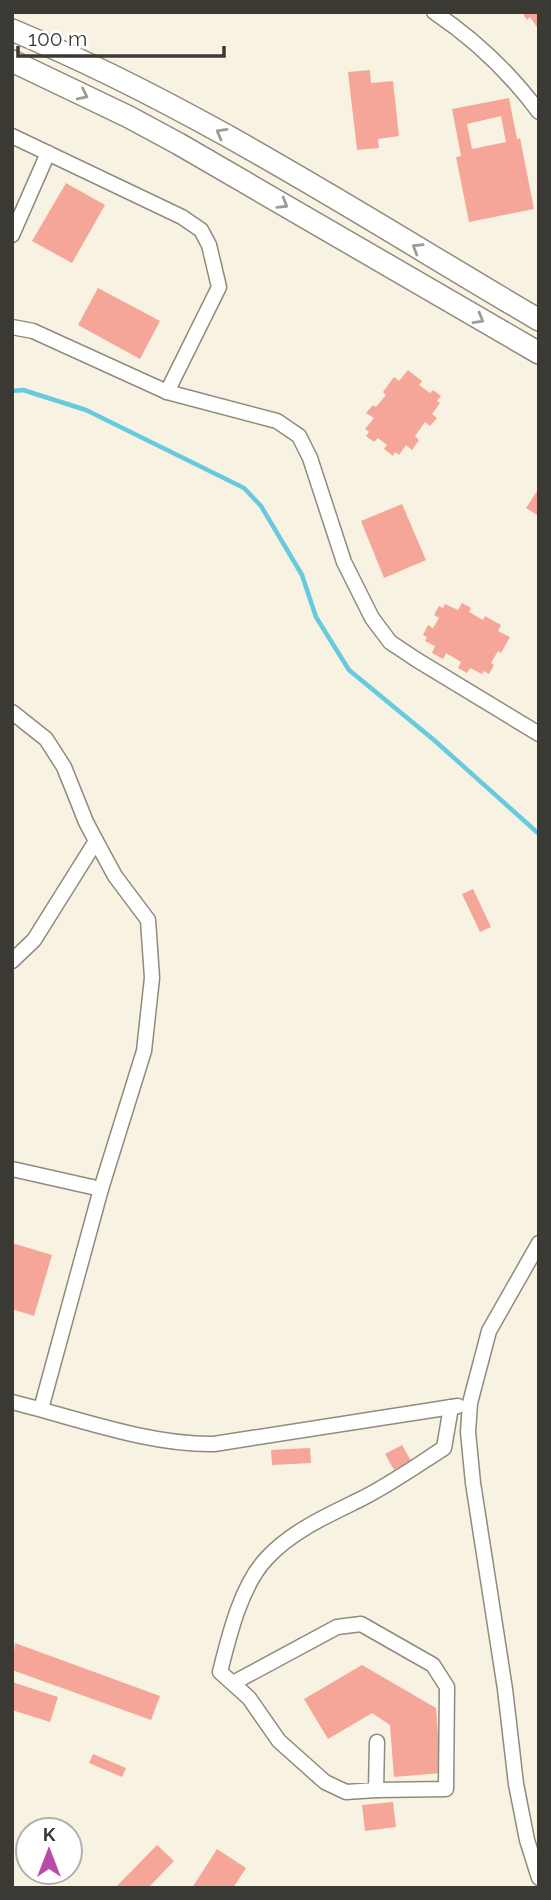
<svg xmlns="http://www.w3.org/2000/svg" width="551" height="1900" font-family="Raleway,sans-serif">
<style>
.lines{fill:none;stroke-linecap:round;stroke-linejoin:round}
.stream{stroke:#67cade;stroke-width:4.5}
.building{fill:#f5a698;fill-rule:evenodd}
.minor-casing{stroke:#908b7d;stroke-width:17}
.highway-casing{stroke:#908b7d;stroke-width:24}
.minor{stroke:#fff;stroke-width:14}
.highway{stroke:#fff;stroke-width:21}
.oneway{stroke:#9d9c99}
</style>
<rect width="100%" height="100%" fill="#f8f2e2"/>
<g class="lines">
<!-- stream -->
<polyline class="stream" points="12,391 23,390 86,410 244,488 261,506 302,575 316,617 349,670 434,740 539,834"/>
</g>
<!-- building -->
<g class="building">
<polygon points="522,12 539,12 539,30 530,17 527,20"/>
<polygon points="370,70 371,83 393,81 399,136 378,139 379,148 357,150 348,72"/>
<path d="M509 98 517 139 520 138 534 209 469 222 456 157 461 156 452 109ZM501 116 506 142 472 149 467 124Z"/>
<polygon points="66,183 105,205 72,263 32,241"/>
<polygon points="98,288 160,321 140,359 78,325"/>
<polygon points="408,370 422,381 419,385 430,393 433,390 441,396 437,401 440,403 432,414 437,418 430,426 425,422 415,436 419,440 412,450 406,445 399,455 395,452 393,456 384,449 387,445 378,438 374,442 366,436 369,432 365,429 374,418 366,413 373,405 376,407 386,395 383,392 394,377 399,381"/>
<polygon points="539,488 539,516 526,508"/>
<polygon points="402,504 426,560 384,578 361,521"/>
<polygon points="462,603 471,608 469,612 483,620 485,616 501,625 498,631 510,637 501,653 498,651 491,663 494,665 489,674 484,671 482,674 470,668 467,673 458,668 461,662 446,653 443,659 432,653 435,646 425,641 427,637 423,635 428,625 433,628 439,618 434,615 439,606 443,608 445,604 458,610"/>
<polygon points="473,889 491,927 480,932 462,894"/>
<polygon points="12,1243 52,1255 34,1316 12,1309"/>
<polygon points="402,1445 411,1461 394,1470 385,1454"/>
<polygon points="310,1448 311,1463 272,1465 271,1450"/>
<polygon points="15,1643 160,1696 151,1720 12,1670"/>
<polygon points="362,1665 436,1708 441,1773 394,1777 390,1725 372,1713 328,1739 304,1699"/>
<polygon points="12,1682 58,1697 50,1722 12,1710"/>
<polygon points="93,1754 126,1768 122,1777 89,1763"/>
<polygon points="393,1802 396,1827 365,1831 362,1805"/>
<polygon points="157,1845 174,1861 148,1888 115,1888"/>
<polygon points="217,1849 246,1868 233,1888 192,1888"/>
</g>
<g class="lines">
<defs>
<g id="minor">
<path d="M434 12C474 39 510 73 539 112"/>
<polyline points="12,136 182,217 201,230 209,245 219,287 167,392 33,331 12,327"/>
<polyline points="12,235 48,153"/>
<polyline points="167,392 277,421 299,436 310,458 344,562 372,618 390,642 417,660 539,734"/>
<polyline points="12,712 46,739 64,767 86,822 96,841 115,876 148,920 152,978 144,1051 101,1189 41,1409"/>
<polyline points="12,961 34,940 96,841"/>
<polyline points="12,1169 101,1189"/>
<polyline points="539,1243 489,1331 470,1403 468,1432 473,1483 505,1689 516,1784 527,1840 539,1878"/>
<path d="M12 1402C77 1418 148 1445 214 1444L458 1406"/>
<polyline points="233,1683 337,1627 361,1624 433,1665 447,1687 446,1789 376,1790"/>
<path d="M377 1742 376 1790 346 1792 325 1782 279 1741 249 1698 220 1672C229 1636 241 1585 267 1558 291 1532 326 1516 357 1501 388 1486 416 1466 444 1448L451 1407"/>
</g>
<g id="highway">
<path d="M12 30C197 107 367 219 539 320"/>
<polyline points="12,61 129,117 179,144 539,353"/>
</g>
</defs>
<!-- minor casing -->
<use href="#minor" class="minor-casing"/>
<!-- highway casing -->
<use href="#highway" class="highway-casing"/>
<!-- minor -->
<use href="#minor" class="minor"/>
<!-- highway -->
<use href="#highway" class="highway"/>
</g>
<!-- one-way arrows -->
<defs><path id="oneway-chevron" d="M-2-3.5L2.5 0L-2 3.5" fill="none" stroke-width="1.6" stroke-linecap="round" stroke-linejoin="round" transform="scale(1.75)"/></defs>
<g class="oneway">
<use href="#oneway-chevron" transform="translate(83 95) rotate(26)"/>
<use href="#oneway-chevron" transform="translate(221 133) rotate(-151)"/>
<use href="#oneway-chevron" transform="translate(283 204) rotate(31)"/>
<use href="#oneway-chevron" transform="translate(417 248) rotate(-149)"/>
<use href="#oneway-chevron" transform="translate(479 319) rotate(30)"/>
</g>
<!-- border -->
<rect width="551" height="1900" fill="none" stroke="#3b3933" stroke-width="28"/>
<!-- north arrow -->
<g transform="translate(49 1851)"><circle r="33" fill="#ffffff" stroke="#b1b0ad" stroke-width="2"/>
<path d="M0-5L12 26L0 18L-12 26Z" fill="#b94cab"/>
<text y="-10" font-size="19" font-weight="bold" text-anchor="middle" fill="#3b3933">K</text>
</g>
<!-- scale -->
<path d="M18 46v10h206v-10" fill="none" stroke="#3b3933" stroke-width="3.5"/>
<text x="28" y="46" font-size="21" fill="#3b3933" stroke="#ffffff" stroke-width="5" paint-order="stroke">100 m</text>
</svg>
